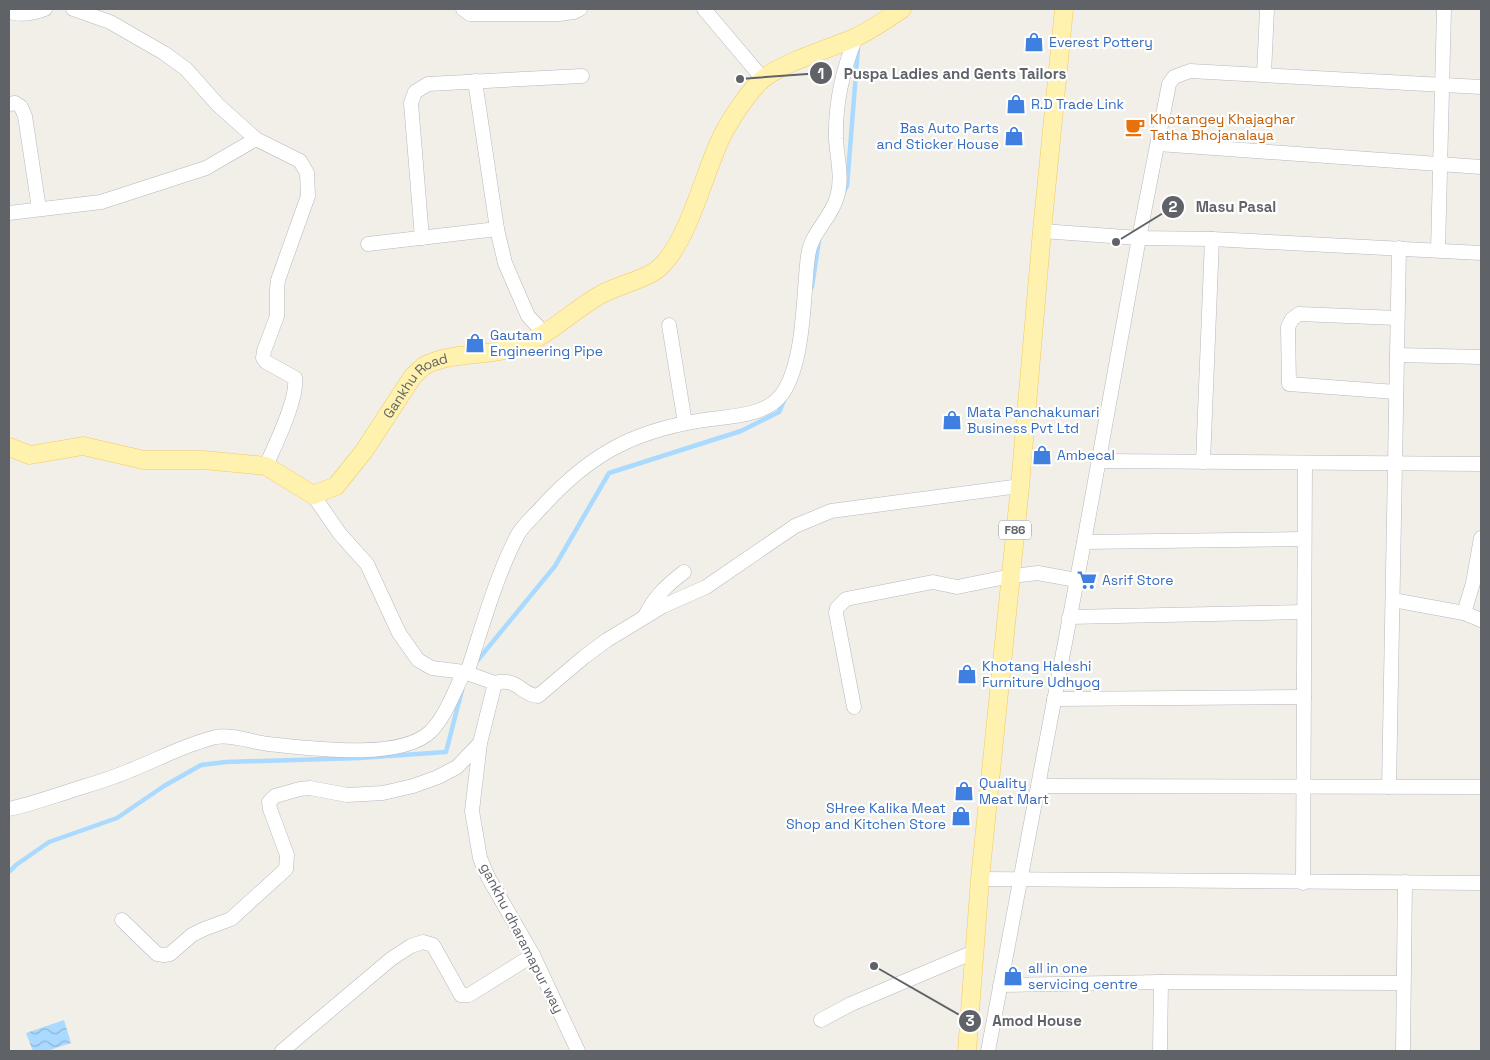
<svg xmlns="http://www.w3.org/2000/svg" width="1490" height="1060" font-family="'Space Grotesk',sans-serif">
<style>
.water{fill:url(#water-waves)}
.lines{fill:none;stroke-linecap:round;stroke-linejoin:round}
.stream{stroke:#aadaff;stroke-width:4.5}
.minor-casing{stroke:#b5b8bc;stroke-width:15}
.major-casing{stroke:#f2c960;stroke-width:19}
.minor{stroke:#fff;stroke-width:14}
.major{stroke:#fff2af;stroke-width:18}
.labels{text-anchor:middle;stroke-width:4.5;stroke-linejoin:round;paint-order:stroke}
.shield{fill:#fff;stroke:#8f9295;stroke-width:1}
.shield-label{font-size:12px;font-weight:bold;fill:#5f6368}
.shop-label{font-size:14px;fill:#366cbe;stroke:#fff;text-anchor:start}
.food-label{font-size:14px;fill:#c56008;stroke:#fff;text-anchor:start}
.street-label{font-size:14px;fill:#5f6368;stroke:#fff}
.leader{fill:none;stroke:#5f6368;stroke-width:2}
.callout-dot{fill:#5f6368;stroke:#fff;stroke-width:2}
.mark-label{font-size:15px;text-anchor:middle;font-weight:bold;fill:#fff}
.callout-label{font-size:15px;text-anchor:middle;font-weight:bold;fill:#5f6368;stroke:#fff;stroke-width:4.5;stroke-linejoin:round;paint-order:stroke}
</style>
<defs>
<pattern id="water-waves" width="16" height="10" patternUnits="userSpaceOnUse" patternTransform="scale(1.25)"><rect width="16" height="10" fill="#aadaff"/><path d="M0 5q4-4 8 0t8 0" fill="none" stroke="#8eb4d2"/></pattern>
</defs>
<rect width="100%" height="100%" fill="#f1efe8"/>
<!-- water -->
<polygon class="water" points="64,1020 71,1043 47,1051 33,1051 26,1033"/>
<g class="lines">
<!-- stream -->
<g class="stream">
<polyline points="843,193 847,186 858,48"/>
<polyline points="812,287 819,240"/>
<polyline points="477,661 555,566 609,473 741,431 779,412 785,398"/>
<polyline points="9,872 16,865 49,842 117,818 164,786 201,765 226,762 360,758 446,752 462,690"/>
</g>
<defs>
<g id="minor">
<path d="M73 9 110 22 164 53 186 69 218 105 256 139 300 161 307 173 308 196 278 280 277 289V316L264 351 263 358 266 362 295 378C298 399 275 445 266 466"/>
<polyline points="463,9 470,14 559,14 574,12 580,9"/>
<polyline points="704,9 763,79"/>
<path d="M9 11C20 17 34 13 45 9"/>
<polyline points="1264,74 1267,9"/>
<polyline points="475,81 497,229 505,263 528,316 544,333"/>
<polyline points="9,104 15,103 21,107 25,116 39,209"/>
<polyline points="1158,144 1481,167"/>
<polyline points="9,213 101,202 206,168 256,139"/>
<polyline points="1042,231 1139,238 1212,239 1481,253"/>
<polyline points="422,238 411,103 415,92 428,84 582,76"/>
<polyline points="368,244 497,229"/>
<polyline points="1438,250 1444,9"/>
<polyline points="669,325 685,423"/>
<polyline points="1397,355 1481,357"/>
<polyline points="1396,392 1289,384 1288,327 1292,319 1299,314 1397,318"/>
<polyline points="1099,461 1481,464"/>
<polyline points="1203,462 1212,239"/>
<polyline points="313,495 340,534 367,564 399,633 418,660 432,668 464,672 495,683 480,743 472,811 480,858 488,877 533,955 578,1051"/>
<polyline points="1084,542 1304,539"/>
<polyline points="1393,600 1464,613 1481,620"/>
<polyline points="1464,613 1473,583 1481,538"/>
<path d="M645 616C654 597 667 585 684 572"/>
<polyline points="1069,617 1304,612"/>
<path d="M467 673C482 628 495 579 517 536 522 526 534 516 541 508 587 457 630 432 698 421 725 416 765 418 782 394 805 362 803 294 808 256 811 232 831 219 837 197 843 178 837 158 836 139 835 105 843 69 856 37"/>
<path d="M495 683C518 677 521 695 538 696L584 657 607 640 663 606 706 587 795 526 831 511 1020 486"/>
<polyline points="1054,699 1304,697"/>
<polyline points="854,707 836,613 837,608 846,599 933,582 957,587 1011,576 1038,573 1076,580"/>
<polyline points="1038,786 1481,787"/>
<polyline points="1389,787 1399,248"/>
<path d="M9 809C28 805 48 798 67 792 88 785 111 779 131 770 159 759 186 744 216 737 232 734 251 742 268 744 308 748 399 761 430 732 445 718 455 690 464 672"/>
<polyline points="980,879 1481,883"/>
<polyline points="1303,883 1305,463"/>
<polyline points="122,920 157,954 164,955 170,954 192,935 204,929 231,919 286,869 287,855 270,809 269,802 275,796 300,789 310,788 347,795 383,793 413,786 438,777 457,767 480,743"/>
<polyline points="1000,985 1161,982 1403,983"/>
<polyline points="821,1020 851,1004 974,952"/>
<polyline points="282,1051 391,959 411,946 423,942 433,945 461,995 469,995 533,955"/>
<polyline points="988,1051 1084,542 1139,238 1169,84 1174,77 1190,71 1481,87"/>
<polyline points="1160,1051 1161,982"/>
<polyline points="1403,1051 1405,882"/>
</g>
<g id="major">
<path id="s1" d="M9 447 30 455 83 446 144 460H203L266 466 313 495 336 486 364 451 413 376C417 373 420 369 424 366 451 351 488 357 517 347 547 337 572 311 600 295 616 286 636 282 652 273 686 254 704 171 722 136 730 120 750 89 764 78 785 62 828 49 854 38 870 31 887 19 902 9"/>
<polyline points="967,1051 980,879 1020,486 1042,231 1064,9"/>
</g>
</defs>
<!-- minor casing -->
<use href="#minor" class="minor-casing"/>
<!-- major casing -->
<use href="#major" class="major-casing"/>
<!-- minor -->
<use href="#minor" class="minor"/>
<!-- major -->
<use href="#major" class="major"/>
</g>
<!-- icons -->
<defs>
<symbol id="shop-bare" viewBox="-9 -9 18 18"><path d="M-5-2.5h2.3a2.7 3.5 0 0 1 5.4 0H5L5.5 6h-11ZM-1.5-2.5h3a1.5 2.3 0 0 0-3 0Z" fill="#3f7fe0" stroke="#fff" stroke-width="2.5" paint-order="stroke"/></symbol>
<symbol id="cafe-bare" viewBox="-9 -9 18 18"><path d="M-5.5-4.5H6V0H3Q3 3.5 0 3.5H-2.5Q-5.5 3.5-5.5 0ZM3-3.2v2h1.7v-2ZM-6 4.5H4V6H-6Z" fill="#e8710a" stroke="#fff" stroke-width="2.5" paint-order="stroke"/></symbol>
<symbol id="supermarket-bare" viewBox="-9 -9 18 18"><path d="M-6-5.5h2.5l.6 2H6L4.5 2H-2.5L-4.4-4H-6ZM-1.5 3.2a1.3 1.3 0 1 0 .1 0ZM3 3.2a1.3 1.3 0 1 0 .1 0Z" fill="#3f7fe0" stroke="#fff" stroke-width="2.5" paint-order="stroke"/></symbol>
</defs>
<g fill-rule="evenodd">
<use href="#shop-bare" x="1020" y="28" width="28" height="28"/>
<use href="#shop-bare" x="1002" y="90" width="28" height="28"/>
<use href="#cafe-bare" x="1121" y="113" width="28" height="28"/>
<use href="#shop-bare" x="1000" y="122" width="28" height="28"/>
<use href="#shop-bare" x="461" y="329" width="28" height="28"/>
<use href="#shop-bare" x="938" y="406" width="28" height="28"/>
<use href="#shop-bare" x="1028" y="441" width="28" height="28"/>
<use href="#supermarket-bare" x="1073" y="566" width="28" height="28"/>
<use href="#shop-bare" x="953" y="660" width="28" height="28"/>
<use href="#shop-bare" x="950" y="777" width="28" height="28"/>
<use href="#shop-bare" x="947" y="802" width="28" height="28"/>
<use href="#shop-bare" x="999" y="962" width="28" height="28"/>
</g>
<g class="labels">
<!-- shield labels -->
<rect class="shield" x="999" y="520.5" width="32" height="19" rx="4"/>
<g class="shield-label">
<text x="1015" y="534">F86</text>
</g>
<!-- shop labels -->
<g class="shop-label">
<text x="1049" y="47">Everest Pottery</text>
<text x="1031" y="109">R.D Trade Link</text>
<text x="999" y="133" text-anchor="end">Bas Auto Parts<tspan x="999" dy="16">and Sticker House</tspan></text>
<text x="490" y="340">Gautam<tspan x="490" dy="16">Engineering Pipe</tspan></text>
<text x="967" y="417">Mata Panchakumari<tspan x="967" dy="16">Business Pvt Ltd</tspan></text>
<text x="1057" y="460">Ambecal</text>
<text x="1102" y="585">Asrif Store</text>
<text x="982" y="671">Khotang Haleshi<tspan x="982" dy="16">Furniture Udhyog</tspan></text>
<text x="979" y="788">Quality<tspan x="979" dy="16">Meat Mart</tspan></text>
<text x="946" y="813" text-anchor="end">SHree Kalika Meat<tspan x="946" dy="16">Shop and Kitchen Store</tspan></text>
<text x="1028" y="973">all in one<tspan x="1028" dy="16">servicing centre</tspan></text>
</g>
<!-- food labels -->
<g class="food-label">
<text x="1150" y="124">Khotangey Khajaghar<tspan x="1150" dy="16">Tatha Bhojanalaya</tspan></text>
</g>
<!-- street labels -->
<g class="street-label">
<text dy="5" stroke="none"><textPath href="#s1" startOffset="471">Gankhu Road</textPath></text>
<text transform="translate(522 938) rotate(63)" y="5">gankhu dharamapur way</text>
</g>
</g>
<!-- callouts -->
<path class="leader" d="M740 79L821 73M1116 242L1173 207M874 966L970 1021"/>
<g class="callout-dot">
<circle cx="740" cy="79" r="5"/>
<circle cx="1116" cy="242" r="5"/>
<circle cx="874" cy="966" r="5"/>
<circle cx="821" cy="73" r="12"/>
<circle cx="1173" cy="207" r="12"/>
<circle cx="970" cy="1021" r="12"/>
</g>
<g class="mark-label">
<text x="821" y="79">1</text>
<text x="1173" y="212">2</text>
<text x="970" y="1026">3</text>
</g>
<g class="callout-label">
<text x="955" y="79">Puspa Ladies and Gents Tailors</text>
<text x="1236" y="212">Masu Pasal</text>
<text x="1037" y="1026">Amod House</text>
</g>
<!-- border -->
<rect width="1490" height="1060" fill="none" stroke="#5f6368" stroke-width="20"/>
</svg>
